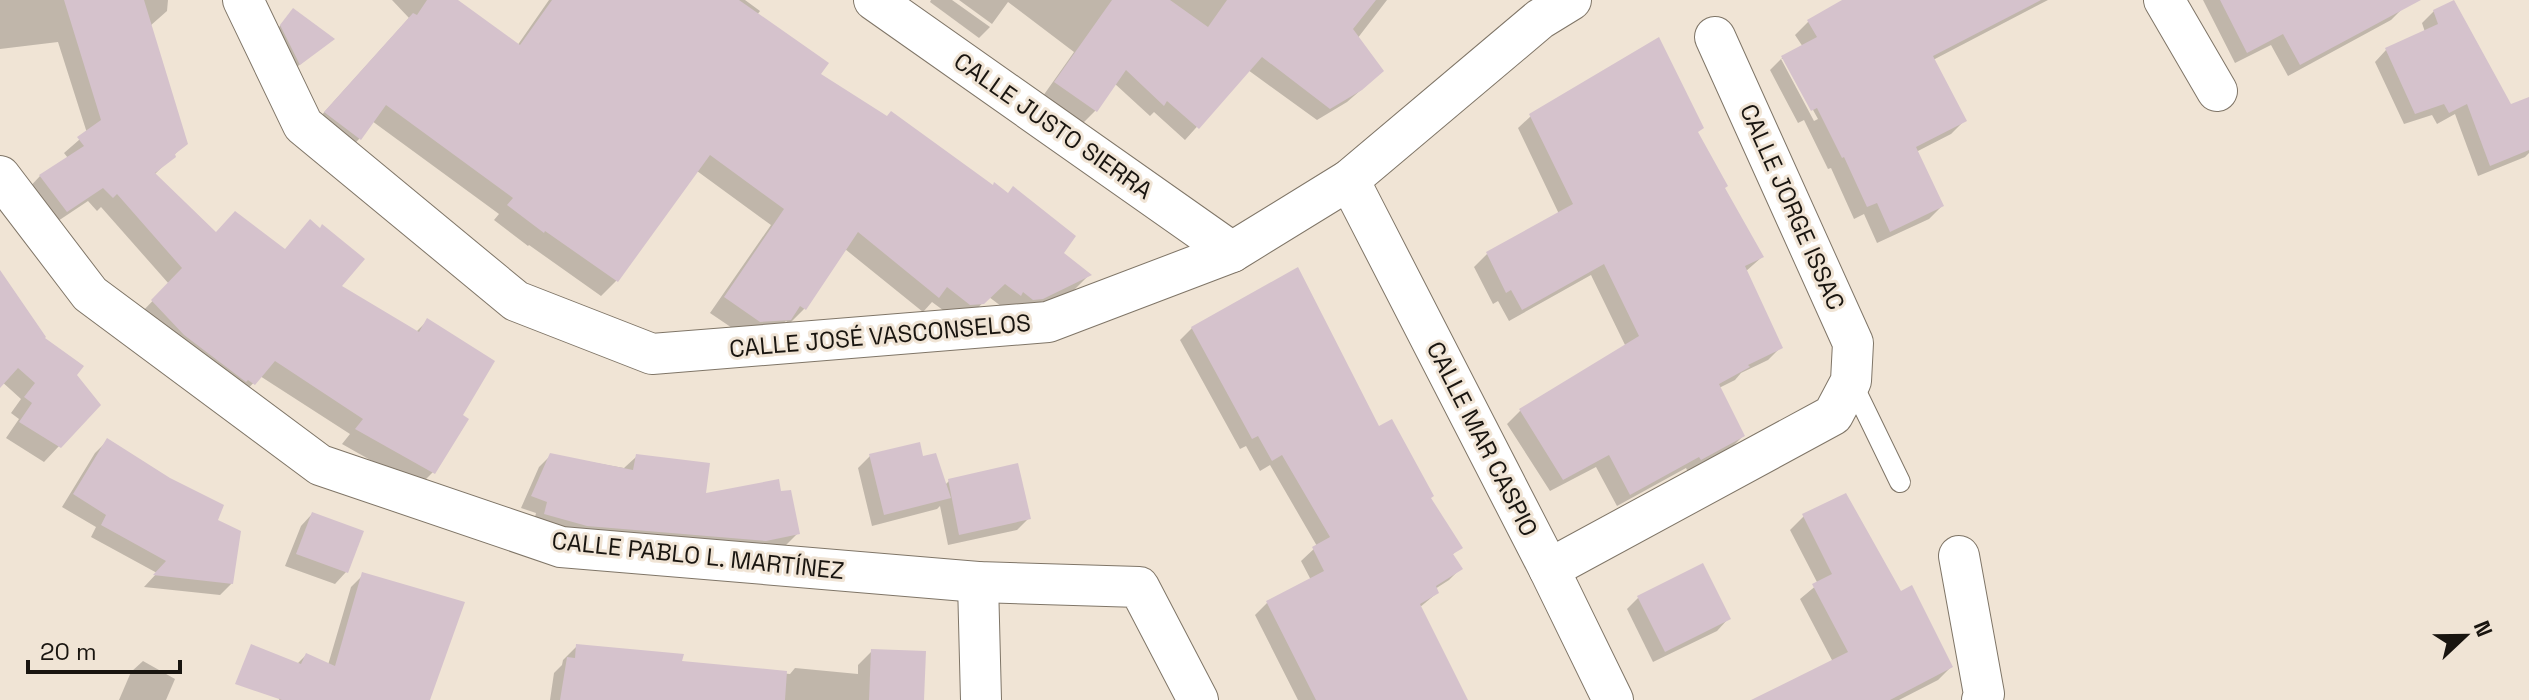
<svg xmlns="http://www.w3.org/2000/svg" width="2529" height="700" font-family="'Space Grotesk',sans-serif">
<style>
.shadow{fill:#0003}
.building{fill:#d5c2cc}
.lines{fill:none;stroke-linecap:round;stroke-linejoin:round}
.lane-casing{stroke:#7f7567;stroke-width:22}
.street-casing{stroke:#7f7567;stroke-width:42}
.lane{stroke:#fff;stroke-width:20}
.street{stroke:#fff;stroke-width:40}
.labels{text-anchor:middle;stroke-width:6;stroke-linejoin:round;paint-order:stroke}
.street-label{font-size:24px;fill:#191510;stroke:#f0e4d5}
</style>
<rect width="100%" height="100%" fill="#f0e4d5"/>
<!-- shadow -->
<g class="shadow">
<polygon points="0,0 168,0 167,11 150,26 186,143 154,175 215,234 284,250 339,287 416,332 427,321 461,416 433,472 418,487 342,444 350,434 260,376 239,398 138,316 169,284 101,207 97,211 88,201 52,225 26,191 40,176 68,158 64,153 87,133 58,42 0,49"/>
<polygon points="392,0 457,0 517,46 549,0 745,0 760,11 757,15 819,74 1089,275 1074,290 1026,314 1005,309 989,297 967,318 955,319 932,302 923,312 845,249 804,309 789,324 786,321 774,334 744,336 710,313 771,225 697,171 616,281 601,296 529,245 528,246 494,220 499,214 372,121 359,139 345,154 310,128 409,18"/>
<polygon points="931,0 952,0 990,27 979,38 930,2"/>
<polygon points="959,0 1387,0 1357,39 1369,83 1347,102 1317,120 1248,70 1185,140 1154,112 1150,116 1114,83 1095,111 1083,123 1043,96 1074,52 1008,2 992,24"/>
<polygon points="1846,0 2048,0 1933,60 1964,121 1951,134 1916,152 1942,206 1929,219 1877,243 1864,214 1854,219 1831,168 1828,169 1804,120 1798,123 1770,70 1781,59 1814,121 1818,119 1785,59 1781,59 1803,47 1795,35 1808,22"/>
<polygon points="2203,0 2399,0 2403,8 2391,20 2288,76 2271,45 2235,63"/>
<polygon points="293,10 331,39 287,75 270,38"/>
<polygon points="2434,11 2510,107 2529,122 2529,153 2525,157 2478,176 2455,114 2437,124 2432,115 2404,124 2375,62 2386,50 2425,32 2422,23"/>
<polygon points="1531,116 1696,133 1723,188 1762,257 1745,272 1781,347 1768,360 1741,373 1735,380 1719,388 1743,436 1730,449 1688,472 1686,468 1617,506 1596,467 1550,491 1507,424 1520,411 1626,347 1591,275 1509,321 1498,301 1493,304 1474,267 1487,254 1559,214 1518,128"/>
<polygon points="0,274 42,339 75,376 59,446 44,462 6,438 19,419 11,413 21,399 0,380"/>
<polygon points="1192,328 1378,429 1429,499 1460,547 1452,555 1460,569 1449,580 1435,589 1437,593 1419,608 1465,700 1298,700 1255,615 1267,603 1311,580 1301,561 1317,546 1270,465 1260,471 1246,446 1240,449 1180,340"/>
<polygon points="107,441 215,521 232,583 220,595 144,587 157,573 91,537 96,527 62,507 95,453"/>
<polygon points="551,455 624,468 636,457 704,495 780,494 798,533 786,545 753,552 533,525 536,513 521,508 539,467"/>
<polygon points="870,456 922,458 945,485 949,481 1029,518 1017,530 948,545 940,506 937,509 872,526 858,468"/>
<polygon points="312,514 346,572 335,584 285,566 301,526"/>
<polygon points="1804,516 1900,594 1951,667 1938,680 1899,700 1785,700 1833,662 1800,599 1818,584 1790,530"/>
<polygon points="363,575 428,700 279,700 294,667 306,655 328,665 351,587"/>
<polygon points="1639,597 1728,619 1717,631 1653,662 1627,609"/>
<polygon points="577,646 680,663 790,674 795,668 858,674 858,665 872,651 922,700 550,700 554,673 562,665 563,660"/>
<polygon points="143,661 175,679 166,700 119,700 131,672"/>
</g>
<!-- building -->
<g class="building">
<polygon points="64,0 144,0 188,144 175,154 176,157 155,173 216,232 235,211 285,249 310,219 320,228 322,224 365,259 342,286 419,332 427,318 495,361 463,415 469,419 435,474 355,429 363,419 275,361 255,385 248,380 246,382 184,335 151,300 182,268 117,194 113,198 103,188 67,212 39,175 84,146 77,137 101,120"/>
<polygon points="427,0 458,0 520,45 552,0 739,0 829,63 821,74 887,116 891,111 993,185 994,182 1008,193 1013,186 1076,236 1064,253 1092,275 1043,299 1033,300 1023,292 1021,296 1005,284 984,304 970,305 947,287 939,298 858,232 806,310 800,306 791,320 760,322 724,297 784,209 710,155 618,282 545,231 544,233 507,205 513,198 386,105 361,140 324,112 413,13 417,15"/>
<polygon points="1112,0 1170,0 1208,27 1227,0 1376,0 1353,29 1384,71 1362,90 1330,109 1262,57 1199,129 1167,101 1164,106 1126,70 1097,112 1054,82"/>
<polygon points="1842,0 2041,0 1933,56 1967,121 1916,147 1944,206 1890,232 1877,203 1867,207 1844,157 1842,158 1817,108 1811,111 1781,56 1817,37 1807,20"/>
<polygon points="2220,0 2421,0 2300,65 2283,34 2247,53"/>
<polygon points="2454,0 2511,104 2529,97 2529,150 2490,166 2467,104 2449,113 2444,104 2415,114 2385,48 2438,24 2433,10"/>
<polygon points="293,8 335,39 300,65 280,25"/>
<polygon points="1659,37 1704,128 1698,132 1728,186 1725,188 1764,257 1745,266 1783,348 1748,365 1750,367 1719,384 1745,436 1701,460 1699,457 1630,495 1609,455 1563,480 1519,409 1639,336 1604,264 1522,310 1511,290 1506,293 1486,252 1573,204 1529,114"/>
<polygon points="1298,267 1379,426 1392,419 1434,496 1431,498 1463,548 1453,554 1463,569 1436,586 1439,593 1420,604 1468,700 1316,700 1266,601 1324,571 1312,547 1330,537 1282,455 1272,461 1258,436 1252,439 1191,327"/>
<polygon points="0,270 46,337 45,338 84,366 77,375 101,405 61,448 19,422 32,403 24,397 35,383 18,368 0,388"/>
<polygon points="107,438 170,478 224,505 218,520 241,531 233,584 153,575 166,561 101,525 106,515 73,494"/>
<polygon points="920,442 923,456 936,453 951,498 884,515 869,454"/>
<polygon points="550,453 633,470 636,454 710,463 706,493 779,479 781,491 791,490 800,534 766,541 587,526 544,514 547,502 531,496"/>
<polygon points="1018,463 1031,519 959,535 948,479"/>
<polygon points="1846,493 1901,591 1912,585 1953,667 1890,700 1751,700 1848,652 1812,584 1832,574 1802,514"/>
<polygon points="312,512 364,531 348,573 296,554"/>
<polygon points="1703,563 1731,619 1665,652 1637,596"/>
<polygon points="362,572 465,602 430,700 282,700 235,684 251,644 301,664 306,653 335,666"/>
<polygon points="576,644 684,654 682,661 787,671 785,700 560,700 567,657 575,658"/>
<polygon points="871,649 926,651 924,700 869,700"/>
</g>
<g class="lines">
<defs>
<polyline id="lane" points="1851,381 1900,482"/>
<g id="street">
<polyline points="243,0 303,125 516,301 652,354 1048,322 1232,252 1349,180 1540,19 1571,0"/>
<polyline points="874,0 1232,252"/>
<polyline points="2164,0 2217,91"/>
<polyline points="0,176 90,294 320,465 561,547 978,582 1139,587 1198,700"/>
<polyline points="1349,180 1549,569 1613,700"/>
<polyline points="1959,556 1984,694 1982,700"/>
<polyline points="1549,569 1833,415 1851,381 1853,343 1715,37"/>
<polyline points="978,582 981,700"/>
</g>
</defs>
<!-- lane casing -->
<use href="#lane" class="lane-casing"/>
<!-- street casing -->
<use href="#street" class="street-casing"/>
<!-- lane -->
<use href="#lane" class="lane"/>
<!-- street -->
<use href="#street" class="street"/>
</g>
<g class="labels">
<!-- street labels -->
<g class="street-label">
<text transform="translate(1053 126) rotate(35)" y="8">CALLE JUSTO SIERRA</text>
<text transform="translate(1792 207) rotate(66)" y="8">CALLE JORGE ISSAC</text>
<text transform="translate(880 336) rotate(-5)" y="8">CALLE JOSÉ VASCONSELOS</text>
<text transform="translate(1482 439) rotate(63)" y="8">CALLE MAR CASPIO</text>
<text transform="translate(698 556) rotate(6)" y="8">CALLE PABLO L. MARTÍNEZ</text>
</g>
</g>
<!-- north arrow -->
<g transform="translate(2465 636) rotate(68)" stroke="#f0e4d5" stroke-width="6" paint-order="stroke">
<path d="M0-6L14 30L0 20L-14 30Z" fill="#191510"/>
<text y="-12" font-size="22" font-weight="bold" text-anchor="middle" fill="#191510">N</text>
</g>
<!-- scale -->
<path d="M28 660v12h152v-12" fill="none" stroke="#191510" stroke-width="4"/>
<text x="40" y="660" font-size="24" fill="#191510" stroke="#f0e4d5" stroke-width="6" paint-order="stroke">20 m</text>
</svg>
